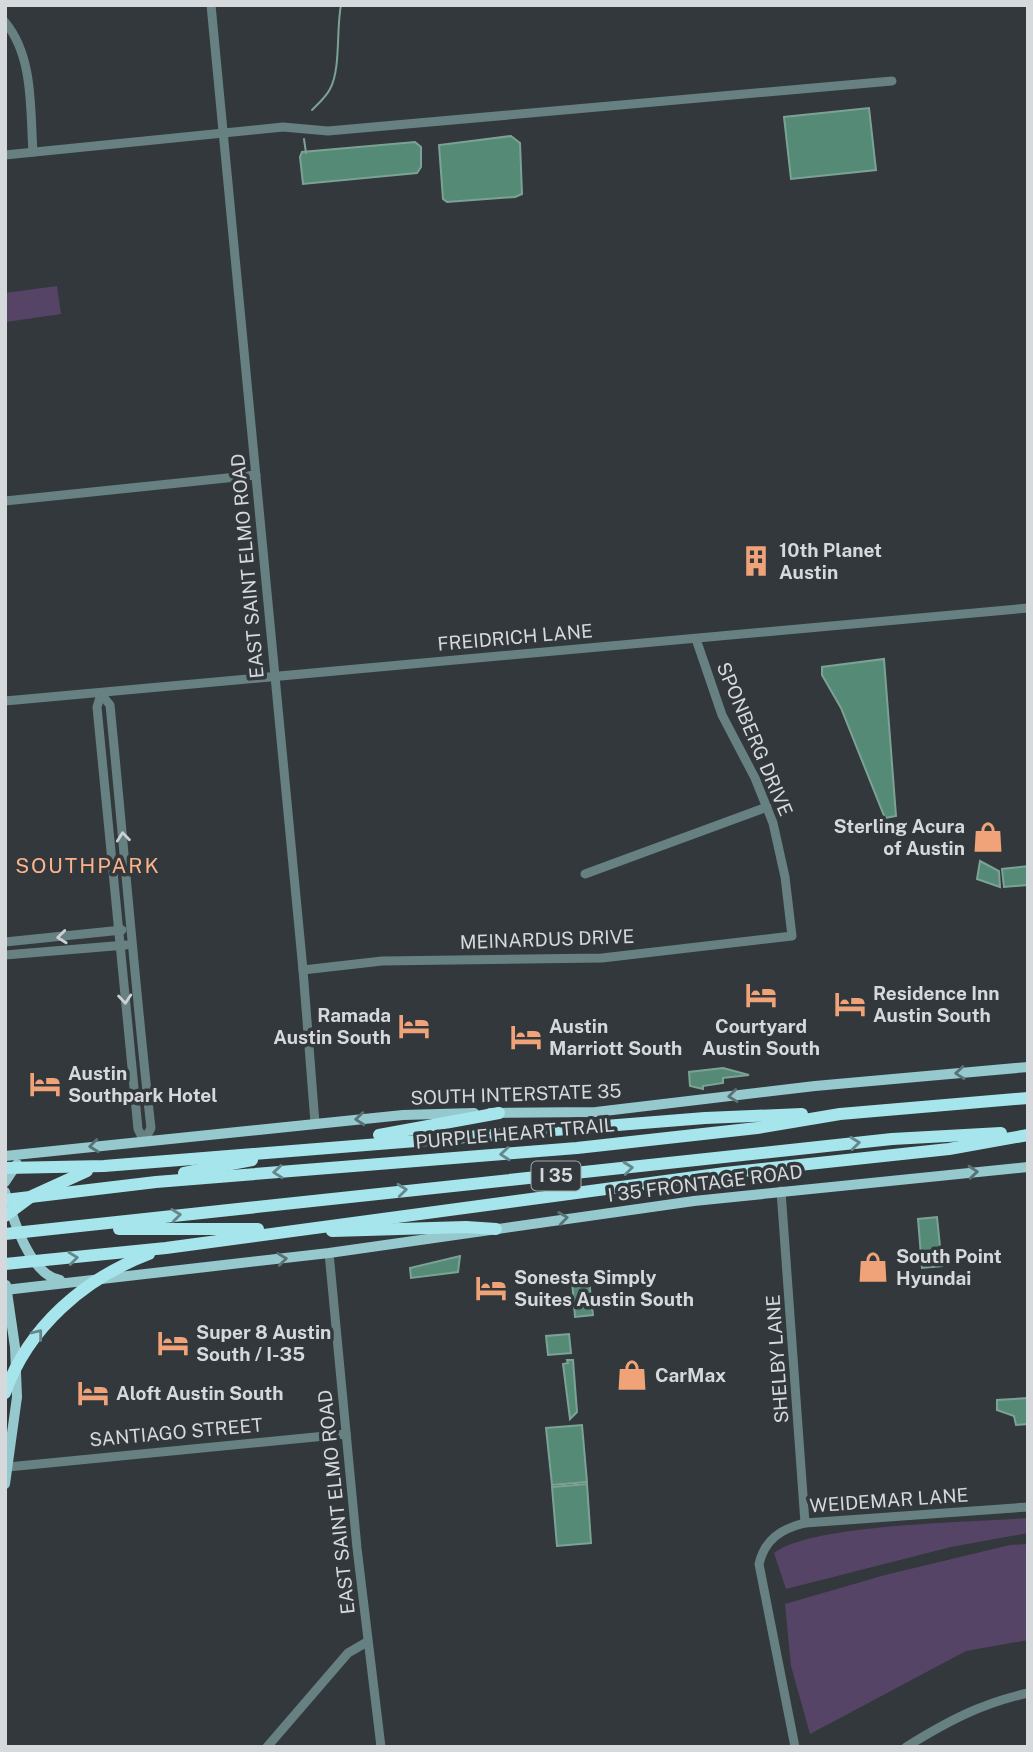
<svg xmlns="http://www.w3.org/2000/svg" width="1033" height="1752" font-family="'Public Sans',sans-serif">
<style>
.green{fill:#564467}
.water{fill:#558a77;stroke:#7ca295;stroke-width:2}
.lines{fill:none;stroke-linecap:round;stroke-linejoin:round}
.stream{stroke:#7ca295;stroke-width:2}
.minor{stroke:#678082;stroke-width:9}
.major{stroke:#95c9ce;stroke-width:10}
.highway{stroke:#a6e5eb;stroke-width:12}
.oneway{stroke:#cbd0d3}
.oneway2{stroke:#5a7276}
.oneway3{stroke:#66868a}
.labels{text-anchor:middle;stroke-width:7;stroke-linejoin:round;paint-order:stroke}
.shield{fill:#32383b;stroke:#a5a9ac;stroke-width:2}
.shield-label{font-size:18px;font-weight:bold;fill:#d6d9dc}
.poi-label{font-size:19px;font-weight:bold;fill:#d6d9dc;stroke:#32383b;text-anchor:start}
.street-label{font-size:19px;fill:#d6d9dc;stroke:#32383b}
.neighbourhood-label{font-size:21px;letter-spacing:2px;fill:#fcb38c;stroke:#32383b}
</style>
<rect width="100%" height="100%" fill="#32383b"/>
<!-- green -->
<g class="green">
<polygon points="57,286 61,314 6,322 5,293"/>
<path d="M1028 1518V1533L951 1547 786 1589 774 1553C810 1524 975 1522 1028 1518Z"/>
<polygon points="1028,1544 1028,1640 966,1651 810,1734 791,1666 785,1604 885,1575 1010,1545"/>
</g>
<!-- water -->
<g class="water">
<polygon points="869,108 876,170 791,179 784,117"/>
<polygon points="511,136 520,143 522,194 515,197 447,202 443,199 439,145"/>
<polygon points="415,142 421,147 421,167 417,173 303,184 300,157 302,152"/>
<polygon points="884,659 896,816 885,818 841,708 822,675 822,667"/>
<polygon points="980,861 999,871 1000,887 977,879"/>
<polygon points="1028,866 1028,885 1004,887 1002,869"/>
<polygon points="723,1068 749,1075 723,1078 723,1083 703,1086 703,1089 690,1086 689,1072"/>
<polygon points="937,1217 942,1266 922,1268 918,1219"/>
<polygon points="460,1256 458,1272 411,1278 410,1268"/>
<polygon points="589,1280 593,1315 575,1317 572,1281"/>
<polygon points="569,1334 571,1353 548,1355 546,1336"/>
<polygon points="567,1360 573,1360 577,1412 570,1419 563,1364 568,1363"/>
<polygon points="1028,1398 1028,1424 1016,1425 1014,1416 997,1410 997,1400"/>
<polygon points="582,1425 587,1482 552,1485 546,1428"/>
<polygon points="587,1484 591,1543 557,1546 552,1487"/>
</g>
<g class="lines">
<!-- stream -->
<g class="stream">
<path d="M312 110C318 104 326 97 330 89 341 69 336 30 341 5"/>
<polyline points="304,139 306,153"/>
</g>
<!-- minor -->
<g class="minor">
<polyline points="211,5 303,970 315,1123"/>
<path d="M5 22C34 57 30 110 33 152"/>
<polyline points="5,155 283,127 328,131 892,81"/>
<polyline points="5,501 256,475"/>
<path d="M101 694 110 705C124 846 135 987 151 1128L144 1141"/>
<polyline points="101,694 97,707 138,1129 144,1141"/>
<polyline points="5,701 1028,608"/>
<polyline points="585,874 767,807"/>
<polyline points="5,942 122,930"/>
<polyline points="5,955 126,945"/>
<polyline points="303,970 382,961 602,958 792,936 785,877 773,823 755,778 722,715 696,639"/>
<polyline points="781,1191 805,1523"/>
<polyline points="329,1253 357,1548 381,1747"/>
<polyline points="8,1467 346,1434"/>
<polyline points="267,1747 348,1653 367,1642"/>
<path d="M795 1747 759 1564C765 1539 781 1529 805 1523L1028 1507"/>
<path d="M906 1747C948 1721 980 1704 1028 1693"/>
</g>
<!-- major -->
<g class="major">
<polyline points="490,1113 596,1112 815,1086 1028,1067"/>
<polyline points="5,1156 403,1115 474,1113"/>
<polyline points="5,1182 17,1164"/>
<path d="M5 1192C13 1219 30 1275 60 1280"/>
<polyline points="5,1290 329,1253 694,1201 1028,1167"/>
<polyline points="5,1484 17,1397 15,1347 6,1285"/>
</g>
<!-- highway -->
<g class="highway">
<polyline points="379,1135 499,1113"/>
<polyline points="5,1168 104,1166 705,1118 802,1114"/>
<polyline points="184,1173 252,1160"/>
<polyline points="5,1200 156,1182 577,1148 757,1128 840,1114 1028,1098"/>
<polyline points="5,1216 32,1196 87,1171"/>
<polyline points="119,1229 258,1229"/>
<polyline points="332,1231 466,1227 496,1229"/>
<polyline points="5,1234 892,1139 1001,1133"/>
<polyline points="5,1264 166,1248 725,1173 949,1149 1028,1135"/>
<path d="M5 1393C28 1327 85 1278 149 1254"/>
</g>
</g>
<!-- one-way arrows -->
<defs><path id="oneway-chevron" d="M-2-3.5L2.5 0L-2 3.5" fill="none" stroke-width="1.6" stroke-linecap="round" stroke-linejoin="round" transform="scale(1.75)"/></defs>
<g class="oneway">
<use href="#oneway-chevron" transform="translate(123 837) rotate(-96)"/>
<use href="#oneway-chevron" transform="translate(62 937) rotate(174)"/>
<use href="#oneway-chevron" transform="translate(125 999) rotate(85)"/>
</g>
<g class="oneway2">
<use href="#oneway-chevron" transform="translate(960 1073) rotate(175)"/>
<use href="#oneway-chevron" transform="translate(733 1096) rotate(173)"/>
<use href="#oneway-chevron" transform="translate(360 1119) rotate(175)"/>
<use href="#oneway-chevron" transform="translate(94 1146) rotate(174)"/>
<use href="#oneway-chevron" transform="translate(973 1172) rotate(-5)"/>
<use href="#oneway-chevron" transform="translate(563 1218) rotate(-8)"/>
<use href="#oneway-chevron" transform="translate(282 1259) rotate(-7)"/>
</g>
<g class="oneway3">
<use href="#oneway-chevron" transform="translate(855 1143) rotate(-6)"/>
<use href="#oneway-chevron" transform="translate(505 1154) rotate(175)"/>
<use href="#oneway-chevron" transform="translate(628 1168) rotate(-6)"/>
<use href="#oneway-chevron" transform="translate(278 1172) rotate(175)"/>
<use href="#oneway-chevron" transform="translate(402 1190) rotate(-6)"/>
<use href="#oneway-chevron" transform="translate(176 1215) rotate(-7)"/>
<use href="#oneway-chevron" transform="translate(73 1258) rotate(-7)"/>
<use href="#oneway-chevron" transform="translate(38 1334) rotate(-52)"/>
</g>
<!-- icons -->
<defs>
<symbol id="building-bare" viewBox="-9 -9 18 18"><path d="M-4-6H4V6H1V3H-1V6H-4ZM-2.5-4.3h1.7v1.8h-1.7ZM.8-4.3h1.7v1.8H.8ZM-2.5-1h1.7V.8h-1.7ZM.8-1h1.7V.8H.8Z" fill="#f0a378" stroke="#32383b" stroke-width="2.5" paint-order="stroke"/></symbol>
<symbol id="shop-bare" viewBox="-9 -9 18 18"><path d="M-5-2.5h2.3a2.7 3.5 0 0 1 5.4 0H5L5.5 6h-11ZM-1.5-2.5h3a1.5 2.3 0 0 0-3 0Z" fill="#f0a378" stroke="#32383b" stroke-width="2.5" paint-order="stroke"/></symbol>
<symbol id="hotel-bare" viewBox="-9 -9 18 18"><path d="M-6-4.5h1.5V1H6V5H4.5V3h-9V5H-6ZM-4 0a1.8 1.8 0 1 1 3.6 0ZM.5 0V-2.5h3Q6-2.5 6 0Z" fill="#f0a378" stroke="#32383b" stroke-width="2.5" paint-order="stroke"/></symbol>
</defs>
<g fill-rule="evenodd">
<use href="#building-bare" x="734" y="539" width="44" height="44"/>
<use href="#shop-bare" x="966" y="815" width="44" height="44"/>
<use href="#hotel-bare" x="739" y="973" width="44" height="44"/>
<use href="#hotel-bare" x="828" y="982" width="44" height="44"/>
<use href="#hotel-bare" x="392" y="1004" width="44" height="44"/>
<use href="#hotel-bare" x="504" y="1015" width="44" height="44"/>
<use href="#hotel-bare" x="23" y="1062" width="44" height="44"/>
<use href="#shop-bare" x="851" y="1245" width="44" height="44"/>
<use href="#hotel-bare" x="469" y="1266" width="44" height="44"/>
<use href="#hotel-bare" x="151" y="1321" width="44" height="44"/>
<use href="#shop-bare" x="610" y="1353" width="44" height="44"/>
<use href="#hotel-bare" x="71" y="1371" width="44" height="44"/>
</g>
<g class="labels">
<!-- shield labels -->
<rect class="shield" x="531.5" y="1161.5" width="49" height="29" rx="5"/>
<g class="shield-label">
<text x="556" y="1182">I 35</text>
</g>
<!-- poi labels -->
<g class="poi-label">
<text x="779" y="557">10th Planet<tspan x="779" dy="22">Austin</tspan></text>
<text x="965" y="833" text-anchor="end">Sterling Acura<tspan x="965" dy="22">of Austin</tspan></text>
<text x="873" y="1000">Residence Inn<tspan x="873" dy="22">Austin South</tspan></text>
<text x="391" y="1022" text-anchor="end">Ramada<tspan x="391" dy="22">Austin South</tspan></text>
<text x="549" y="1033">Austin<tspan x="549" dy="22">Marriott South</tspan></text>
<text x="761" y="1033" text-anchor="middle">Courtyard<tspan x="761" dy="22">Austin South</tspan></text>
<text x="68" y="1080">Austin<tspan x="68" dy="22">Southpark Hotel</tspan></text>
<text x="896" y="1263">South Point<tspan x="896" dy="22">Hyundai</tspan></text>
<text x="514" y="1284">Sonesta Simply<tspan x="514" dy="22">Suites Austin South</tspan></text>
<text x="196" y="1339">Super 8 Austin<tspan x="196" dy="22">South / I-35</tspan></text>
<text x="655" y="1382">CarMax</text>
<text x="116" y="1400">Aloft Austin South</text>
</g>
<!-- street labels -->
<g class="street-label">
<text transform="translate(247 566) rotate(-95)" y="7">EAST SAINT ELMO ROAD</text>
<text transform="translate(515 637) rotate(-5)" y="7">FREIDRICH LANE</text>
<text transform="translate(755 739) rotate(67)" y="7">SPONBERG DRIVE</text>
<text transform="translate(547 939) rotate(-2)" y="7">MEINARDUS DRIVE</text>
<text transform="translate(516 1094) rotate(-2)" y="7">SOUTH INTERSTATE 35</text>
<text transform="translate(515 1133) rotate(-5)" y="7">PURPLE HEART TRAIL</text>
<text transform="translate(705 1183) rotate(-7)" y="7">I 35 FRONTAGE ROAD</text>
<text transform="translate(777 1359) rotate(-94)" y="7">SHELBY LANE</text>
<text transform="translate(176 1432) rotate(-5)" y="7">SANTIAGO STREET</text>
<text transform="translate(889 1500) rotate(-4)" y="7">WEIDEMAR LANE</text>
<text transform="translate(336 1502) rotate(-96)" y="7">EAST SAINT ELMO ROAD</text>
</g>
<!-- neighbourhood labels -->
<g class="neighbourhood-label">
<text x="88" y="873">SOUTHPARK</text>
</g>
</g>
<!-- border -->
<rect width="1033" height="1752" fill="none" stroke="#d6d9dc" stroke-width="14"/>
</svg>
